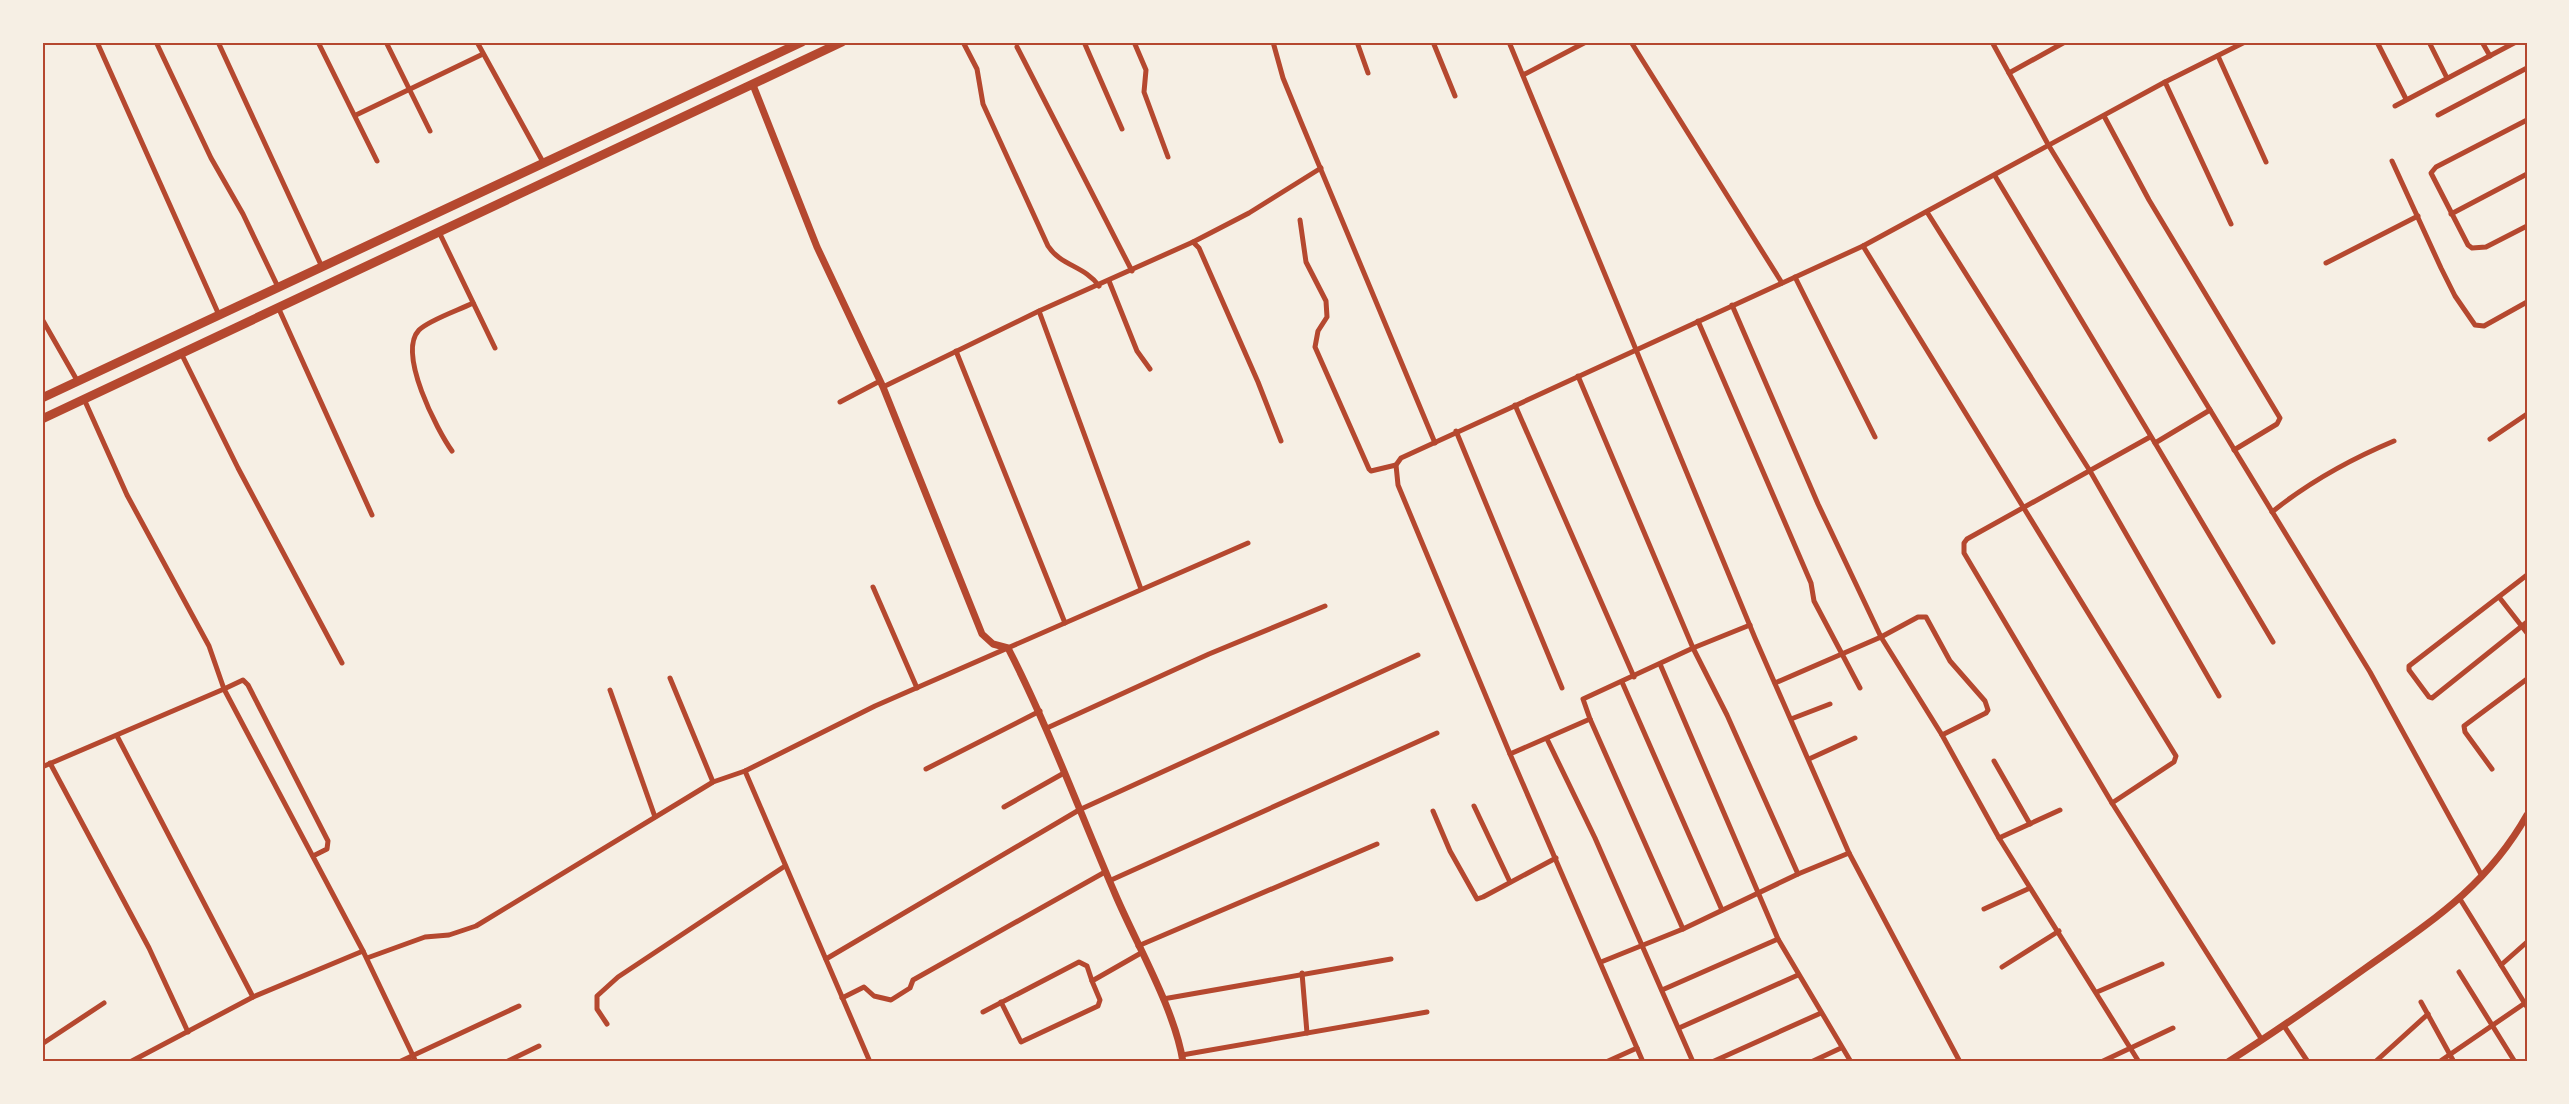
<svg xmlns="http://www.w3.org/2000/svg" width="2569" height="1104" font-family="'Libre Baskerville',serif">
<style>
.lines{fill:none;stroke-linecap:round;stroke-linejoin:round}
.minor{stroke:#b5482f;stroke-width:5}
.tertiary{stroke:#b5482f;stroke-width:7}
.trunk{stroke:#b5482f;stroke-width:9}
.neatline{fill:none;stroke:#b5482f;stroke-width:2}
</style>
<rect width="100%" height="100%" fill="#f6efe4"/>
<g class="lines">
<!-- minor -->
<g class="minor">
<polyline points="97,42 219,315"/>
<polyline points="156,42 211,158 243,214 278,287"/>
<polyline points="218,42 322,267"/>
<polyline points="318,42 377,161"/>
<polyline points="386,42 430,131"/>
<polyline points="477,42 543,162"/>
<path d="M963 42 977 69 983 104 1048 246C1061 266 1085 266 1099 286"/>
<polyline points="1084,42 1122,129"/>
<polyline points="1134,42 1146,70 1144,92 1168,157"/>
<polyline points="1273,42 1283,78 1301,122 1435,443"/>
<polyline points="1357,42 1368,73"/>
<polyline points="1433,42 1455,96"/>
<polyline points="1509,42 1755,638 1849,853 1960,1062"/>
<polyline points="1631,42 1782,283"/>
<polyline points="1992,42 2049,146 2370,672 2482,876"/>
<polyline points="2377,42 2406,99"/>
<polyline points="2429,42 2447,78"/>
<polyline points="2482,42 2490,56"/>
<polyline points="42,44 45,42"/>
<polyline points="1017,47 1132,271"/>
<polyline points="2218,56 2266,162"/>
<polyline points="2009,73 2065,42"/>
<polyline points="1523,75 1586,42"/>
<polyline points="2165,82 2231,224"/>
<polyline points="2395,106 2516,42"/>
<polyline points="356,115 483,54"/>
<polyline points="2438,115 2527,68"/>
<polyline points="2104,116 2149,200 2280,418 2277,424 2234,450"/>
<polyline points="2527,120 2436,167 2431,173 2468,245 2472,248 2486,247 2527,226"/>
<polyline points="2392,161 2441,268 2455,296 2475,325 2484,326 2527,302"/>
<polyline points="1995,176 2155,443 2210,410"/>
<polyline points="1927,212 2090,471 2219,696"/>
<polyline points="2451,214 2527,174"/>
<polyline points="1300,220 1306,262 1326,301 1327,317 1318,331 1315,347 1369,469 1371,471 1396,465"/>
<polyline points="439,232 495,348"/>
<polyline points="1193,242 1249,213 1321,168"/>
<polyline points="1863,246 2176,756 2174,762 2112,803"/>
<polyline points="2326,263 2418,216"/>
<polyline points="1795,277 1875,437"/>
<polyline points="1109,281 1137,351 1150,369"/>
<polyline points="1732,305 1818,504 1881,637 1918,617 1926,617 1950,661 1985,701 1988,710 1986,713 1942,735"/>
<polyline points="278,307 372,515"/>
<polyline points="1039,311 1141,589"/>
<polyline points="42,319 78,382"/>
<polyline points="1698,321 1811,583 1814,601 1860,688"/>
<polyline points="956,351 1065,623"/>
<polyline points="181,353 238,468 342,663"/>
<polyline points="1578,376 1693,648 1727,715 1798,874"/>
<polyline points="883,387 1039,311 1193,242 1199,248 1258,382 1281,441"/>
<polyline points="84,399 127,495 209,646 224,689 243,680 248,685 328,841 327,849 313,856"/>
<polyline points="840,402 880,381"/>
<polyline points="1515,405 1634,677"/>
<polyline points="1456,431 1562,688"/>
<polyline points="2150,437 1967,539 1964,543 1964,553 2112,803 2262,1040"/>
<polyline points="2490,439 2527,414"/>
<polyline points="2155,443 2273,642"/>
<path d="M452 451C437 430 397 353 419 330 429 320 459 310 473 303"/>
<path d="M2272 512C2308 483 2351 459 2394 441"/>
<polyline points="2527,575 2409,666 2409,670 2429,697 2432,698 2527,622"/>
<polyline points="873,587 917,688"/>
<polyline points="2499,597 2527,633"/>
<polyline points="1660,664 1778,939 1851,1062"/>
<polyline points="670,678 713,782"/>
<polyline points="1622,682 1722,910"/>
<polyline points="1775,683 1881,637 1942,735 1999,838 2139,1062"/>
<polyline points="610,690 655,817"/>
<polyline points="1590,719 1510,754 1643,1062"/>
<polyline points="1791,719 1830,704"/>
<polyline points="1047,728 1209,654 1325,606"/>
<polyline points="117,736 253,997"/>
<polyline points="1547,739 1595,838 1693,1062"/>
<polyline points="1510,754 1398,485 1396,465 1401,458 1863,246 2165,82 2245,42"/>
<polyline points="1809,759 1855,738"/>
<polyline points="1994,761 2030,824"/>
<polyline points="50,763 149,948 188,1032"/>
<polyline points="42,767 224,689 363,951 416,1062"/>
<polyline points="926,769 1040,711"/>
<polyline points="2492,769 2465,732 2464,726 2527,679"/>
<polyline points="745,771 870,1062"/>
<polyline points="1474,806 1510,882"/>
<polyline points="1004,807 1064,773"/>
<polyline points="1433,811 1450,851 1477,899 1483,897 1556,858"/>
<polyline points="1999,838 2060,810"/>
<polyline points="1109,881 1437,733"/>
<polyline points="2460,899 2527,1007"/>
<polyline points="1984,909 2030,888"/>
<polyline points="1683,929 1590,719 1583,699 1693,648 1750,625"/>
<polyline points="1138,946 1377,844"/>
<polyline points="367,958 425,937 449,935 476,926 713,782 745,771 875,706 1248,543"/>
<polyline points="826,959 1079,810 1418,655"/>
<polyline points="1601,962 1683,929 1798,874 1849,853"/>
<polyline points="2501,965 2527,942"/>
<polyline points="2002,967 2059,931"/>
<polyline points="2459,972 2515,1062"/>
<polyline points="1302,973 1307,1033"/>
<polyline points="1662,990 1778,939"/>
<polyline points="2097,992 2162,964"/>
<polyline points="842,998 864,987 874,996 891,1000 910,988 913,980 1105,872"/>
<polyline points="1163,999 1391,959"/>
<polyline points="1001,1002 1021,1042 1098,1006 1100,1000 1092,981 1141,953"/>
<polyline points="2421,1002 2454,1062"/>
<polyline points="983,1012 1079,962 1087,966 1092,981"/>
<polyline points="607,1024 597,1009 597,996 618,977 785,866"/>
<polyline points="2284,1026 2308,1062"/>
<polyline points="1679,1028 1798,975"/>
<polyline points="42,1044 104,1003"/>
<polyline points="1182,1055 1427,1012"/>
<polyline points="130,1062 253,997 363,951"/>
<polyline points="399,1062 519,1006"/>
<polyline points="506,1062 539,1046"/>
<polyline points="1606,1062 1637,1048"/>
<polyline points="1712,1062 1821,1013"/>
<polyline points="1811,1062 1841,1048"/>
<polyline points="2101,1062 2173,1028"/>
<polyline points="2375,1062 2428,1014"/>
<polyline points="2439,1062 2525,1003"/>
</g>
<!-- tertiary -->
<g class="tertiary">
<path d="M753 85 817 247 883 387 982 634 993 644 1008 648C1049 728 1080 813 1116 896 1137 945 1175 1010 1183 1062"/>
<path d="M2228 1062C2275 1032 2321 1000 2367 967 2432 921 2487 886 2527 815"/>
</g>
<!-- trunk -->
<g class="trunk">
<polyline points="42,398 802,42"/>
<polyline points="42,419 842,42"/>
</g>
</g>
<!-- border -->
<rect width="2569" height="1104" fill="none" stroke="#f6efe4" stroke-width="87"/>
<rect x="44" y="44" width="2482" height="1016" class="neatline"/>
</svg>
